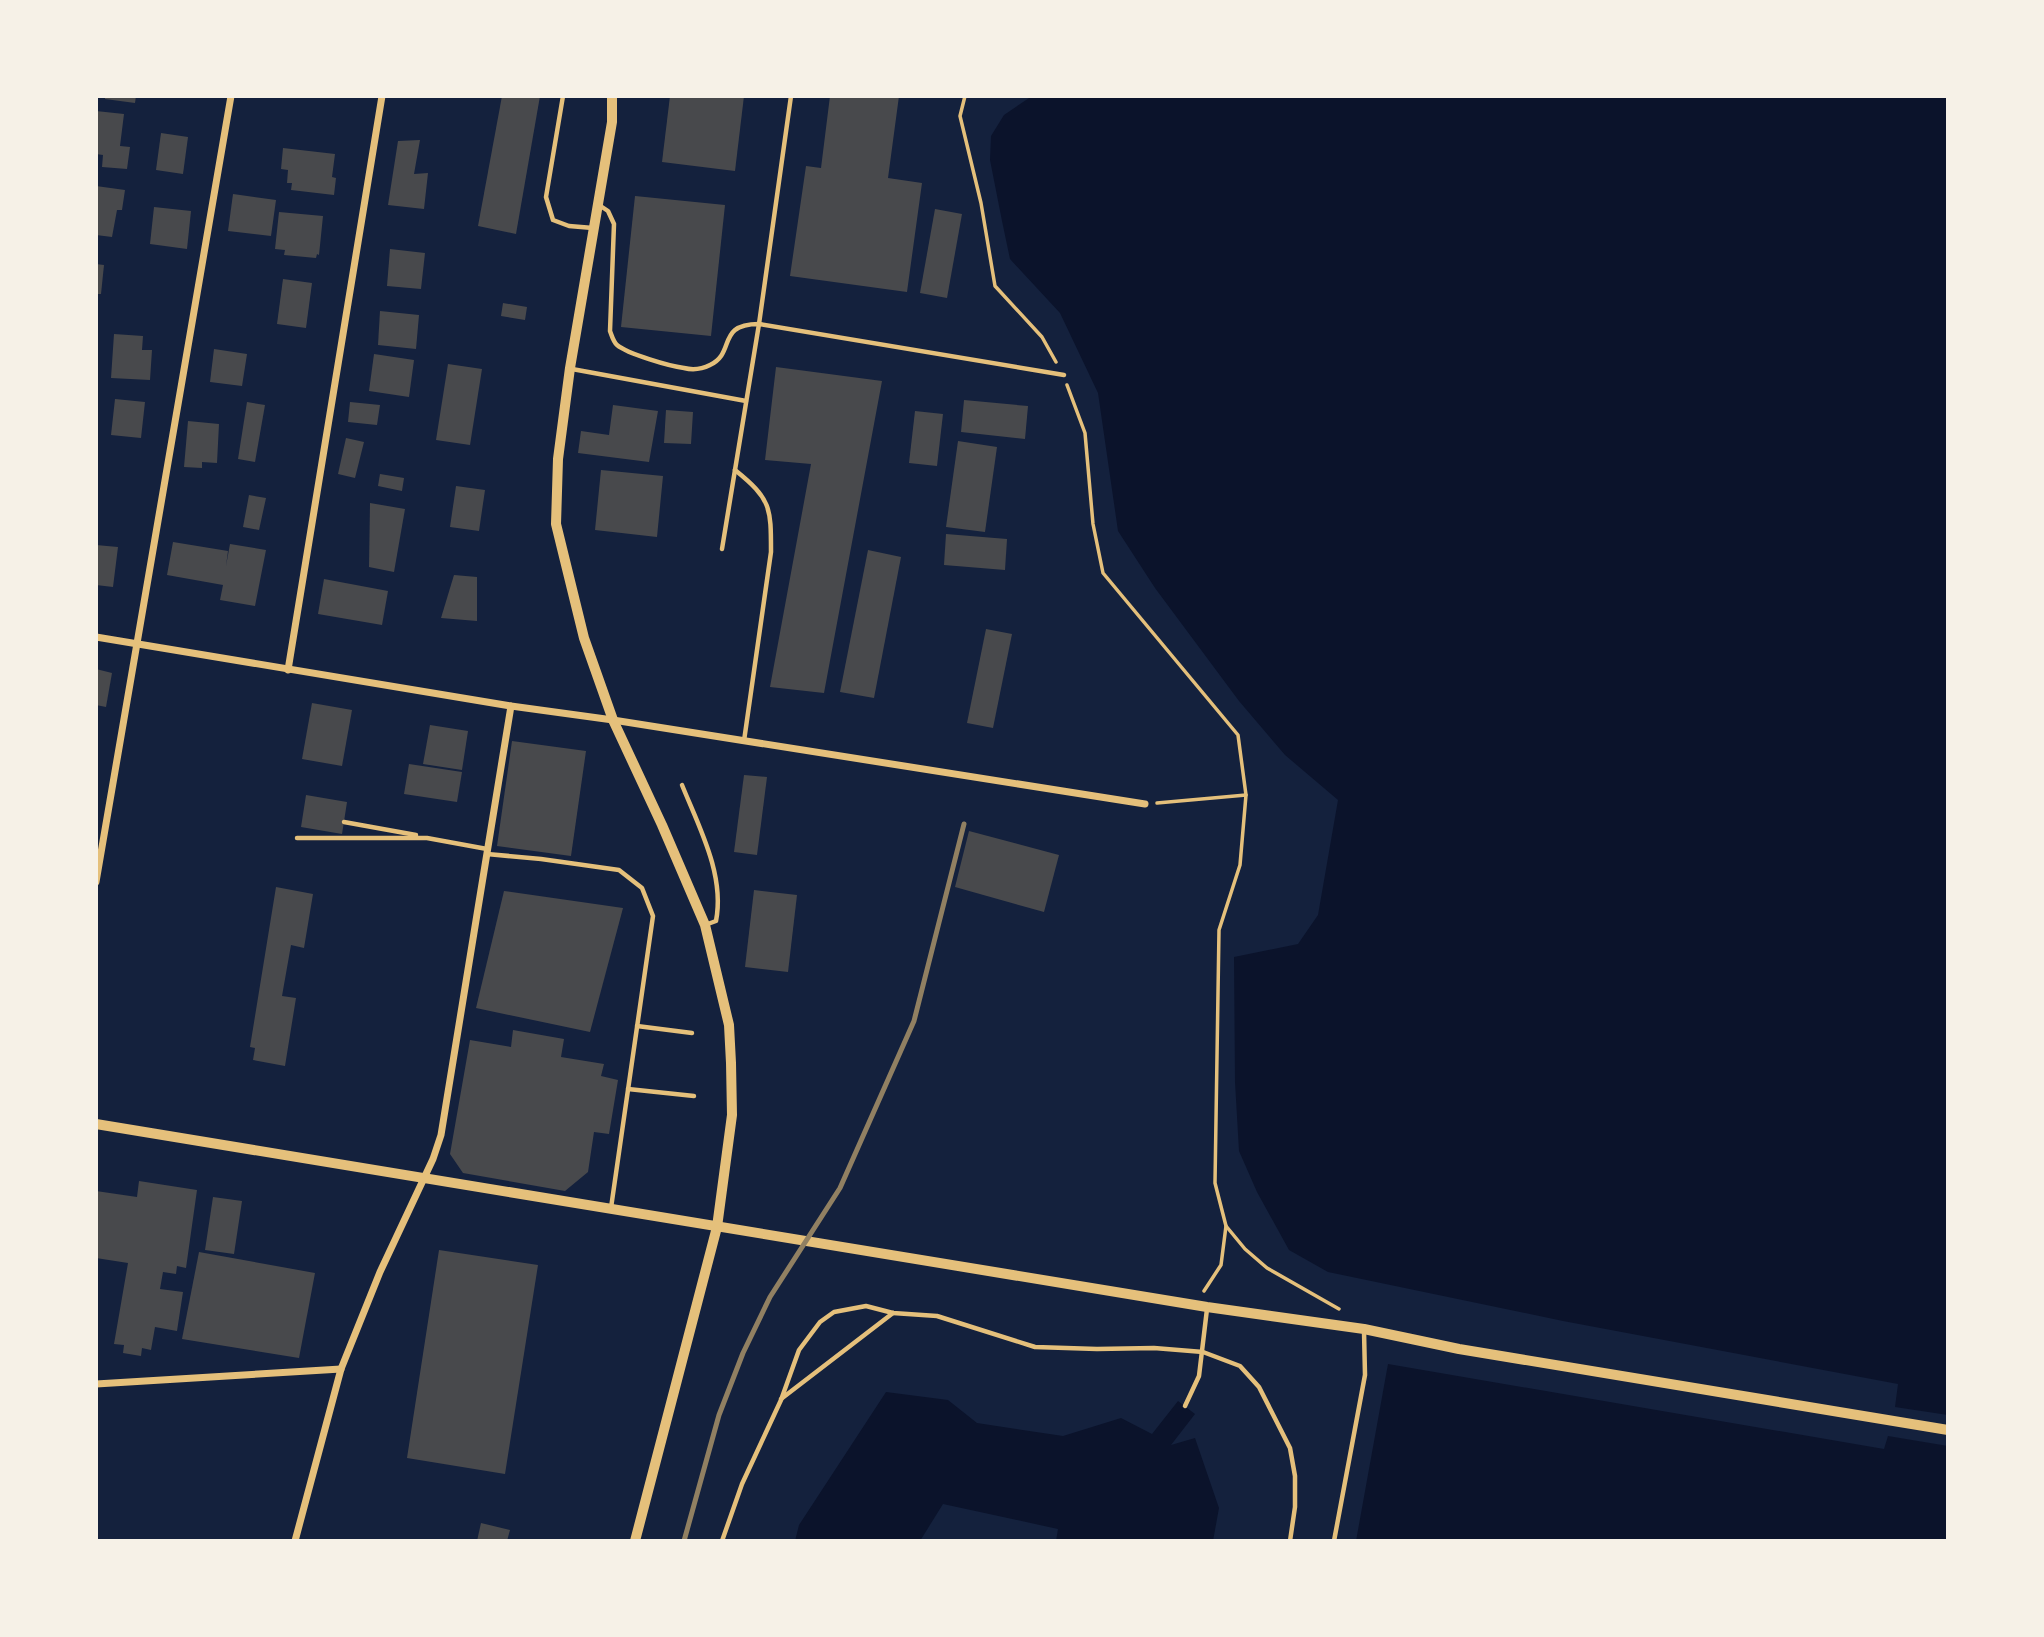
<svg xmlns="http://www.w3.org/2000/svg" width="2044" height="1637" font-family="'Fira Sans Condensed',sans-serif">
<style>
.water{fill:#0b132b}
.building{fill:#48494c}
.lines{fill:none;stroke-linecap:round;stroke-linejoin:round}
.path{stroke:#e5c07b;stroke-width:3.5}
.service{stroke:#e5c07b;stroke-width:4.5}
.minor{stroke:#e5c07b;stroke-width:7}
.tertiary{stroke:#e5c07b;stroke-width:10}
.rail{stroke:#918062;stroke-width:5}
</style>
<rect width="100%" height="100%" fill="#14213d"/>
<!-- water -->
<g class="water">
<polygon points="1032,96 1948,96 1948,1415 1895,1407 1898,1384 1563,1321 1328,1272 1289,1250 1257,1192 1239,1151 1235,1082 1234,957 1298,944 1318,915 1338,800 1285,755 1239,701 1155,588 1118,531 1098,393 1060,313 1010,259 1002,221 990,160 991,136 1004,115"/>
<polygon points="1388,1364 1884,1449 1888,1436 1948,1446 1948,1541 1356,1541"/>
<polygon points="886,1392 948,1400 977,1423 1063,1436 1121,1418 1152,1434 1178,1401 1195,1414 1171,1445 1195,1438 1219,1508 1213,1541 1056,1541 1058,1529 943,1504 920,1541 795,1541 799,1525"/>
</g>
<!-- building -->
<g class="building">
<polygon points="105,96 136,96 135,103 105,99"/>
<polygon points="502,96 540,96 516,234 478,226"/>
<polygon points="670,96 744,96 735,171 662,162"/>
<polygon points="830,96 899,96 888,178 922,183 907,292 790,276 806,166 821,168"/>
<polygon points="96,111 124,114 120,146 130,147 127,169 102,167 103,155 96,154"/>
<polygon points="161,133 188,137 183,174 156,170"/>
<polygon points="420,140 414,174 428,173 424,209 388,205 398,141"/>
<polygon points="283,148 335,154 332,177 336,178 334,195 291,190 292,183 287,183 288,170 281,169"/>
<polygon points="96,186 125,190 122,210 117,210 112,237 96,235"/>
<polygon points="233,194 276,200 271,236 228,231"/>
<polygon points="635,196 725,205 711,336 621,327"/>
<polygon points="154,207 191,211 187,249 150,244"/>
<polygon points="935,209 962,214 947,298 920,293"/>
<polygon points="279,212 323,216 319,255 317,254 316,258 284,255 285,250 275,249"/>
<polygon points="390,249 425,253 421,289 387,286"/>
<polygon points="96,264 104,265 101,294 96,294"/>
<polygon points="283,279 312,283 306,328 277,324"/>
<polygon points="503,303 527,307 525,320 501,316"/>
<polygon points="380,311 419,315 416,349 378,345"/>
<polygon points="114,334 143,336 142,350 152,350 150,380 111,378"/>
<polygon points="214,349 247,354 242,386 210,382"/>
<polygon points="374,354 414,360 409,397 369,391"/>
<polygon points="448,364 482,369 470,445 436,440"/>
<polygon points="776,367 882,381 824,693 770,687 811,464 765,460"/>
<polygon points="115,399 145,402 141,438 111,435"/>
<polygon points="964,400 1028,406 1025,439 961,432"/>
<polygon points="247,402 265,405 255,462 238,459"/>
<polygon points="350,402 380,405 377,425 348,422"/>
<polygon points="613,405 658,411 649,462 578,453 581,431 609,435"/>
<polygon points="666,410 693,412 691,444 664,443"/>
<polygon points="915,411 943,414 937,466 909,463"/>
<polygon points="188,421 219,424 217,463 202,462 202,468 184,467"/>
<polygon points="346,438 364,442 355,478 338,474"/>
<polygon points="958,441 997,447 985,532 946,527"/>
<polygon points="601,470 663,476 657,537 595,530"/>
<polygon points="380,474 404,478 402,491 378,486"/>
<polygon points="456,486 485,490 479,531 450,527"/>
<polygon points="249,495 266,498 259,530 243,527"/>
<polygon points="370,503 405,509 394,572 369,567"/>
<polygon points="946,534 1007,539 1005,570 944,565"/>
<polygon points="173,542 228,551 226,566 230,544 266,550 255,606 220,600 223,585 167,575"/>
<polygon points="96,545 118,547 113,587 96,585"/>
<polygon points="868,550 901,557 874,698 840,692"/>
<polygon points="454,575 477,577 477,621 441,618"/>
<polygon points="324,579 388,591 382,625 318,614"/>
<polygon points="986,629 1012,634 993,728 967,723"/>
<polygon points="96,669 112,673 106,707 96,705"/>
<polygon points="312,703 352,710 342,766 302,759"/>
<polygon points="430,725 468,731 462,770 423,764"/>
<polygon points="512,741 586,751 571,856 497,846"/>
<polygon points="409,764 462,772 457,802 404,794"/>
<polygon points="744,775 767,777 757,855 734,852"/>
<polygon points="306,795 347,802 342,834 301,827"/>
<polygon points="969,831 1059,855 1044,912 955,887"/>
<polygon points="276,887 313,894 304,948 291,945 282,996 296,998 285,1066 253,1060 255,1048 250,1047"/>
<polygon points="754,890 797,895 788,972 745,967"/>
<polygon points="504,891 623,908 590,1032 476,1008"/>
<polygon points="513,1030 564,1039 561,1057 604,1064 601,1076 618,1080 609,1134 594,1132 588,1172 565,1191 463,1173 450,1154 470,1040 511,1047"/>
<polygon points="139,1181 197,1190 186,1268 177,1266 176,1274 163,1272 160,1289 183,1292 177,1331 155,1327 151,1350 142,1348 141,1356 123,1353 124,1345 114,1344 128,1263 96,1258 96,1191 137,1197"/>
<polygon points="213,1197 242,1201 234,1254 205,1250"/>
<polygon points="439,1250 538,1265 505,1474 407,1458"/>
<polygon points="199,1252 315,1273 299,1358 182,1339"/>
<polygon points="481,1523 510,1530 507,1541 477,1541"/>
</g>
<g class="lines">
<!-- path -->
<g class="path">
<polyline points="965,96 960,116 981,203 995,286 1042,337 1056,362"/>
<polyline points="1067,385 1085,433 1093,524 1103,573 1238,735 1246,795 1240,865 1219,930 1215,1183 1226,1226 1245,1249 1267,1268 1339,1309"/>
<polyline points="1157,803 1246,795"/>
<polyline points="1204,1291 1221,1265 1226,1226"/>
</g>
<!-- service -->
<g class="service">
<polyline points="563,96 546,197 553,220 569,226 593,228"/>
<path d="M599 205 608 211 614 224 610 331C612 336 613 341 617 345 628 354 669 366 684 368 692 370 702 369 710 365 736 353 716 324 759 324L1064 375"/>
<polyline points="572,369 746,401"/>
<path d="M735 470C771 499 771 507 771 552L744 741"/>
<polyline points="722,549 759,324 791,96"/>
<path d="M682 785C699 827 725 875 716 921L705 925"/>
<polyline points="344,822 416,835"/>
<polyline points="297,838 427,838 487,849"/>
<polyline points="487,854 541,859 619,870 642,888 653,916 611,1208"/>
<polyline points="637,1026 692,1033"/>
<polyline points="628,1089 694,1096"/>
<polyline points="781,1399 893,1313"/>
<polyline points="1185,1406 1199,1376 1207,1309"/>
<polyline points="722,1541 742,1484 781,1400 799,1350 820,1322 834,1312 866,1306 893,1313 937,1316 1035,1347 1097,1349 1154,1348 1203,1352 1240,1366 1259,1387 1290,1448 1295,1476 1295,1507 1290,1541"/>
<polyline points="1334,1541 1365,1375 1364,1331"/>
</g>
<!-- minor -->
<g class="minor">
<polyline points="96,637 511,706 613,720 1145,804"/>
<polyline points="288,670 382,96"/>
<polyline points="96,882 231,96"/>
<polyline points="96,1384 341,1369"/>
<polyline points="295,1541 341,1369 380,1272 433,1159 441,1135 511,706"/>
</g>
<!-- tertiary -->
<g class="tertiary">
<polyline points="612,96 612,122 570,368 558,459 556,524 584,638 613,720 662,825 705,925 729,1025 731,1063 732,1115 717,1227 635,1541"/>
<polyline points="96,1124 1207,1307 1364,1329 1459,1349 1948,1430"/>
</g>
<!-- rail -->
<polyline class="rail" points="684,1541 719,1415 743,1353 770,1297 840,1188 914,1021 964,824"/>
</g>
<!-- border -->
<rect width="2044" height="1637" fill="none" stroke="#f6f1e7" stroke-width="196"/>
</svg>
